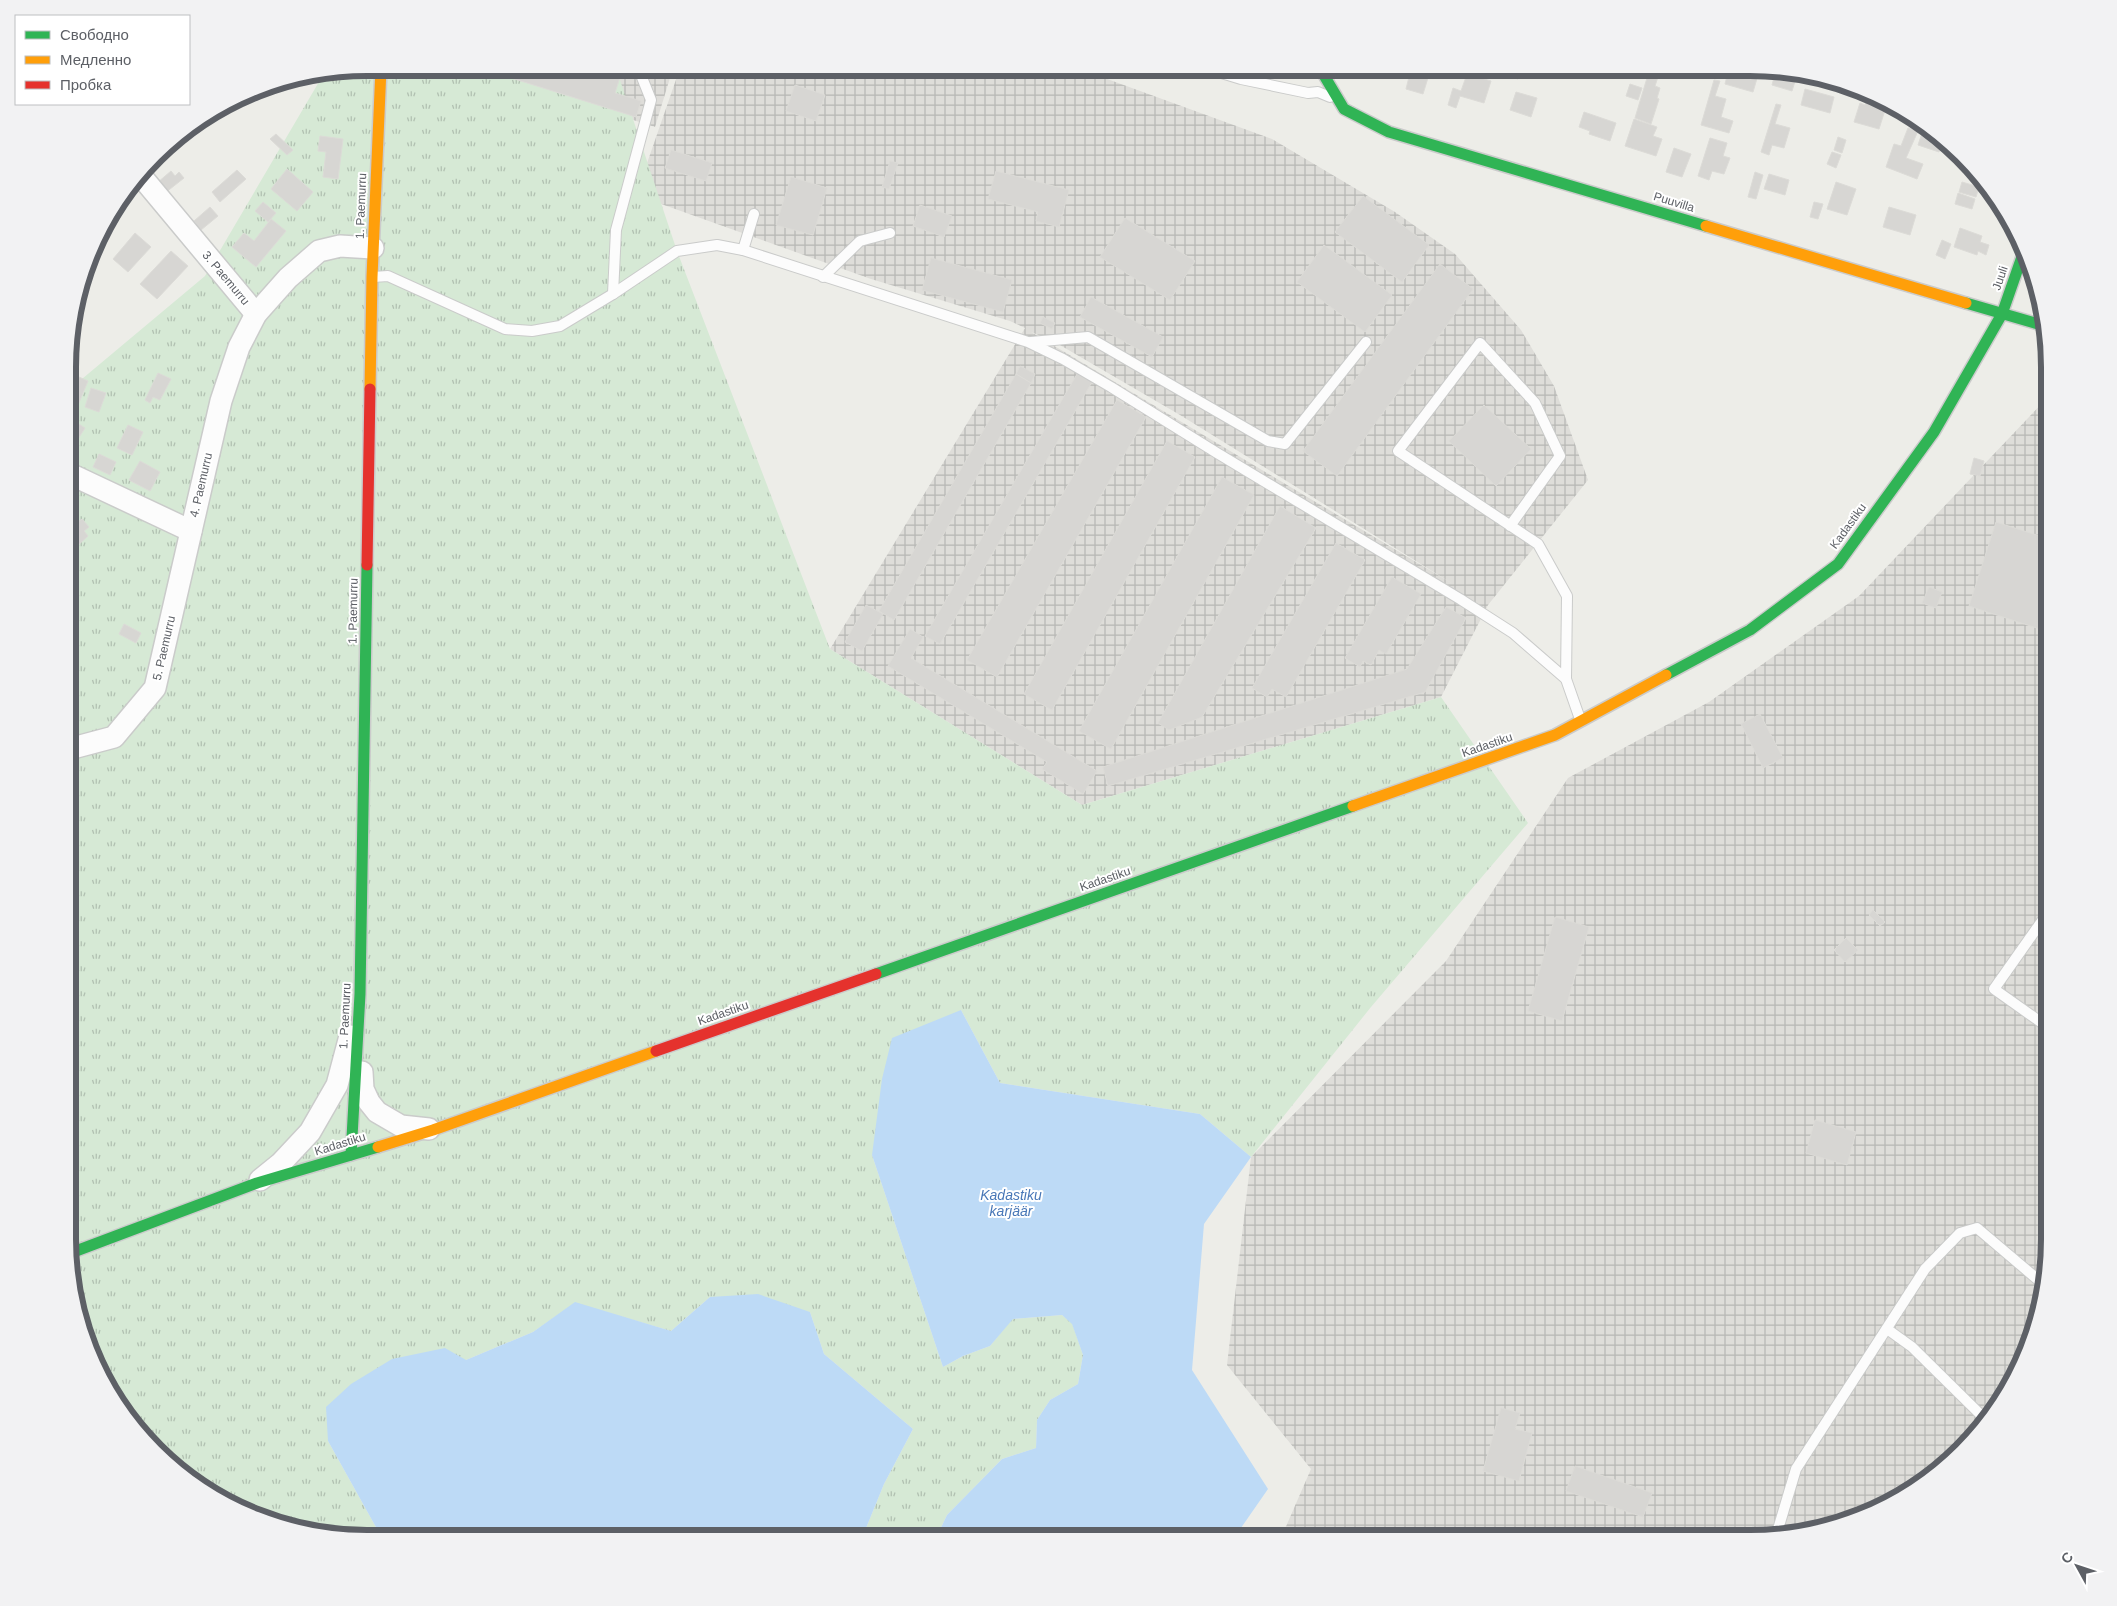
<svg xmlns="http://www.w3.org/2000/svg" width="2117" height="1606" font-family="Helvetica,sans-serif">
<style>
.industrial{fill:url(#industrial-grid);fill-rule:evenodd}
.grass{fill:url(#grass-tufts)}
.water{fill:#bddaf6}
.building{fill:#d7d6d3;stroke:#dcdbd7}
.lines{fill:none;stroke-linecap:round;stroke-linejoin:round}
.lane-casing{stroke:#cacbca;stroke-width:12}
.street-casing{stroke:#cacbca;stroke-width:24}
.fast-casing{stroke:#cbcbcb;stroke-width:14}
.slow-casing{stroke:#cbcbcb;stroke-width:14}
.jam-casing{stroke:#cbcbcb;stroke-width:14}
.lane{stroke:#fcfcfc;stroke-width:10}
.street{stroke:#fcfcfc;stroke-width:21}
.fast{stroke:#30b455;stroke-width:11}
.slow{stroke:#ff9f0a;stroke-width:11}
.jam{stroke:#e5322d;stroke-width:11}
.labels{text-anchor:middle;stroke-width:4;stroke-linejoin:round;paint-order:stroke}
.street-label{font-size:12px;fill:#5d6066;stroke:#fff}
.water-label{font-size:14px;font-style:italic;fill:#4877b7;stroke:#fff}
.rim{fill:none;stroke:#5d6066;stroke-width:6}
</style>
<defs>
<pattern id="industrial-grid" width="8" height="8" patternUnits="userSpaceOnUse" patternTransform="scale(1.25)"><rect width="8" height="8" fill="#deddd9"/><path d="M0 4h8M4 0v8" fill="none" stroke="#b7b7b4"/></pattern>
<pattern id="grass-tufts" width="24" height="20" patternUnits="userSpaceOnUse" patternTransform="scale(1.25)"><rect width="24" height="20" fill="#d6e9d5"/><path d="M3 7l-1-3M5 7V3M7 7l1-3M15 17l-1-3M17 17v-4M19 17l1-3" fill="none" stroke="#b1c0b1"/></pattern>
</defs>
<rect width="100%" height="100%" fill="#edede8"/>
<!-- industrial -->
<g class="industrial">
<polygon points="489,68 673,68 655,127 487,73"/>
<path d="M680 68H1077L1272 139 1395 212 1455 254 1521 330 1554 386 1588 480 1488 605 1441 697 1082 805 830 649 1025 328 1010 321 871 279 636 195ZM1031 332 1053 341 1180 415 1453 584Z"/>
<polygon points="2048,397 2049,1259 2027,1354 1975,1436 1882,1508 1809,1533 1750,1538 1281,1538 1311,1469 1227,1365 1251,1157 1446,961 1568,778 1709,702 1859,596"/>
</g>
<!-- grass -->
<polygon class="grass" points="367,68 616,68 677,251 830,649 1082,805 1441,697 1528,823 1371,1007 1251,1157 1200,1114 1000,1083 961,1010 872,1155 943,1367 963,1356 990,1346 1012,1319 1062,1315 1072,1323 1083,1355 1078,1384 1050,1400 1037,1420 1036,1448 1002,1459 947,1515 936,1538 862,1538 884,1484 913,1429 824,1354 810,1312 710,1297 671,1331 575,1303 533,1332 466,1360 328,1441 382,1538 348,1538 253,1516 170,1464 99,1372 68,1259 70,389 205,276 323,75"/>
<!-- water -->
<g class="water">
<polygon points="961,1010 1000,1083 1200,1114 1251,1157 1204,1224 1192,1370 1268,1489 1234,1538 936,1538 947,1515 1002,1459 1036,1448 1037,1420 1050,1400 1078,1384 1083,1355 1072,1324 1062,1315 1013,1319 990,1346 963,1356 943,1367 872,1155 882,1079 892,1038"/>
<polygon points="758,1294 810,1312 824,1354 913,1429 884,1484 862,1538 382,1538 328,1441 326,1407 351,1384 392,1359 445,1348 466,1360 533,1332 575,1302 671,1331 710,1297"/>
</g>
<!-- building -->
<g class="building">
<polygon points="493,68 570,68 595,75 597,70 620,77 615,93 641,101 636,117 492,72"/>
<polygon points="1381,68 1431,68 1423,94 1406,89 1409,77"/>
<polygon points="1510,68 1521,68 1518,79 1508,76"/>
<polygon points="1650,68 1661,68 1655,86 1660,88 1657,98 1659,99 1651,124 1635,118"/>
<polygon points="1729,68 1736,68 1758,75 1753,92 1725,84"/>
<polygon points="1776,70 1797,75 1792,91 1772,85"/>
<polygon points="1467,74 1491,81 1484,103 1460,96 1456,108 1448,105 1453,88 1461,91"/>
<polygon points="1714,80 1720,81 1715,96 1726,99 1721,117 1733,121 1729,133 1701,125"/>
<polygon points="1630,84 1642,88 1638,100 1626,96"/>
<polygon points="795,85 825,95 816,121 786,111"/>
<polygon points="1805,89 1834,97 1830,113 1801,105"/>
<polygon points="1516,92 1537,98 1531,117 1510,110"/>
<polygon points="1868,97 1878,100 1876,107 1885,110 1879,129 1854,122 1860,103 1865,105"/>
<polygon points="1776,104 1781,105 1775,124 1790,128 1784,148 1772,145 1769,155 1761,152"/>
<polygon points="1584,112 1616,123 1610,141 1589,134 1590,131 1579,127"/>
<polygon points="1634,119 1657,127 1653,136 1662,139 1656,156 1625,146"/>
<polygon points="197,126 200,129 189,138 185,134"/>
<polygon points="1924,127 1943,139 1939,152 1918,145"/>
<polygon points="1908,128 1918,131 1906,158 1923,164 1917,179 1886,167 1894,144 1901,146"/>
<polygon points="276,134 293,150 287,155 270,139"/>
<polygon points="320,136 343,139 338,179 323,177 326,152 318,151"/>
<polygon points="1838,137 1846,140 1842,153 1834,150"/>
<polygon points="1710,138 1727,143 1723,156 1730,158 1724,174 1712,171 1709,180 1698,176"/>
<polygon points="1674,148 1691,154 1682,177 1666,172"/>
<polygon points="671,150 712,163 706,181 665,168"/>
<polygon points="1832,152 1841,155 1836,168 1827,164"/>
<polygon points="890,161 898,163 889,189 882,187"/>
<polygon points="287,169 313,192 297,211 271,189"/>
<polygon points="237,170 246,179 220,202 212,192"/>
<polygon points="171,171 175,176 179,172 184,178 165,193 157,183"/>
<polygon points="996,171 1069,190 1059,227 1036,221 1038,212 988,199"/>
<polygon points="1755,172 1763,175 1756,199 1748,197"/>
<polygon points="1769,174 1789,180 1785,195 1764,189"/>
<polygon points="791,177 827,188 813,235 776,225"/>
<polygon points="1836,182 1856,189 1847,215 1827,209"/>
<polygon points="1962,182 1979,187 1976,197 1959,192"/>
<polygon points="1958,193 1975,199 1972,209 1955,204"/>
<polygon points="1363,196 1429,245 1402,282 1335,232"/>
<polygon points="263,202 276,213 268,222 255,211"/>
<polygon points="1814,202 1823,204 1818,219 1810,217"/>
<polygon points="920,205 952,216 944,237 913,226"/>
<polygon points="210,207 218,216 201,230 194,221"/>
<polygon points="1889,207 1916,215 1910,235 1883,227"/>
<polygon points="1125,218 1195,261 1170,300 1100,257"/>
<polygon points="271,219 286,231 256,267 232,247 244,233 254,241"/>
<polygon points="1960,228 1982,236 1980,242 1989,245 1986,255 1978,251 1977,255 1954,247"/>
<polygon points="135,233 151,247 128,272 113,259"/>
<polygon points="1942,240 1951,244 1945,259 1936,255"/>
<polygon points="1324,245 1392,295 1365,332 1297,282"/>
<polygon points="171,251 188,266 157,299 140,284"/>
<polygon points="931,258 1012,280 1003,312 922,290"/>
<polygon points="1440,264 1473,289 1337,476 1303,451"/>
<polygon points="1091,297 1163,337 1152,357 1080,317"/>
<polygon points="1043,317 1055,323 1052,329 1040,323"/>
<polygon points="1020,366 1035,374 1031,383 1016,374"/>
<polygon points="158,373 171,379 160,400 153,397 150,403 145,400"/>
<polygon points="72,374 88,381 78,405 70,402"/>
<polygon points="1016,374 1031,383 894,620 879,611"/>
<polygon points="1077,374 1092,382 940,644 925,636"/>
<polygon points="91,388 106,393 99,412 85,407"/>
<polygon points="1117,400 1146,417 997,677 967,660"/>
<polygon points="1484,405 1531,449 1496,486 1449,441"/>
<polygon points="71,419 85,428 76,442 72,440 70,444"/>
<polygon points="128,425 143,432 132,455 117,448"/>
<polygon points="1167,441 1195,457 1052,710 1024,694"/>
<polygon points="2049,450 2049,484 2040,481"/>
<polygon points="99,454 116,462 110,475 93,467"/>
<polygon points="1974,458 1984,461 1980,476 1970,474"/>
<polygon points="140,461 160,472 150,491 129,480"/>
<polygon points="1222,477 1254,495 1111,749 1079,731"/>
<polygon points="1280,506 1316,528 1202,717 1169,730 1158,723"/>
<polygon points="74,518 78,522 82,519 89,527 84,531 88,536 76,547 70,540 70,521"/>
<polygon points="1996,522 2049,539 2049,632 1969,606"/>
<polygon points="1336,543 1365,560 1286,697 1272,689 1267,697 1252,688"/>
<polygon points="1392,577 1421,594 1386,654 1379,650 1371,665 1363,661 1360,667 1345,658"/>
<polygon points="1929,587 1942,592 1936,608 1922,603"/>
<polygon points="866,605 883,614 862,651 845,642"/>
<polygon points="1446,607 1466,618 1425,692 1108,786 1103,767 1407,669"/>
<polygon points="124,624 141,633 136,643 119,634"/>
<polygon points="910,629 923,637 911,658 1097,771 1083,794 1042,769 1047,762 888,666"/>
<polygon points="1760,714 1783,758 1763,768 1741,724"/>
<polygon points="1873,910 1885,922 1880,926 1869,915"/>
<polygon points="1555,917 1589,927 1562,1021 1528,1011"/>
<polygon points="1846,938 1858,950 1845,962 1834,950"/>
<polygon points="1815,1120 1856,1132 1847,1165 1806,1153"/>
<polygon points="1501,1408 1520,1413 1515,1429 1532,1433 1519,1481 1483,1471"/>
<polygon points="1575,1466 1652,1493 1643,1517 1566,1491"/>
</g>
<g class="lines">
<defs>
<g id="lane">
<polyline points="1205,68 1241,79 1308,93 1318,92 1330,97"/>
<polyline points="743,250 754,214"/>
<polyline points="373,277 388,276 505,329 532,331 560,326 613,294 677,251 717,245 743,250 1028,342 1063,359 1111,387 1217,453 1460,599 1513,633 1566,679 1580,719"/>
<polyline points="823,277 860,241 890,233"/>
<polyline points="613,294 616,230 651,100 641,75 621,68"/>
<polyline points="1031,342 1088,337 1268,441 1285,444 1366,342"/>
<polyline points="1510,526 1560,456 1535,403 1480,343 1398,451 1538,544 1567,596 1566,679"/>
<polyline points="2049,1028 1994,989 2049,911"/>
<polyline points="1887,1329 1912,1347 1986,1420"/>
<polyline points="1776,1536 1796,1469 1925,1269 1960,1233 1977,1228 2043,1284"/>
</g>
<g id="street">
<polyline points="141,176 256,314"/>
<polyline points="70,474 191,531"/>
<polyline points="69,749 114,737 155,688 221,401 239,347 256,314 288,278 319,251 340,246 373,248"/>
<polyline points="362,1072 363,1089 369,1102 377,1112 401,1126 429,1129"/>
<polyline points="260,1180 281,1163 310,1132 337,1085 350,1036"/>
</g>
<g id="fast">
<polyline points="1328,68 1325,77 1344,109 1389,132 1706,226"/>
<polyline points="1966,303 2045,326"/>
<polyline points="1666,675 1750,630 1838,564 1934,432 2002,314 2024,251"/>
<polyline points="876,974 1353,806"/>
<polyline points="351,1155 360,994 367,565"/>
<polyline points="68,1254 257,1183 378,1147"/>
</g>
<g id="slow">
<polyline points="1706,226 1966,303"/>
<polyline points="370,389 372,277 381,68"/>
<polyline points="1353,806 1555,735 1666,675"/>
<polyline points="378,1147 433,1130 656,1051"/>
</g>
<g id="jam">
<polyline points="367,565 370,389"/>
<polyline points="656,1051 876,974"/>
</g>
</defs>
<!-- lane casing -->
<use href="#lane" class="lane-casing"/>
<!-- street casing -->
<use href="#street" class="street-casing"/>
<!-- fast casing -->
<use href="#fast" class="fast-casing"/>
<!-- slow casing -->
<use href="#slow" class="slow-casing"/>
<!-- jam casing -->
<use href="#jam" class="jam-casing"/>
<!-- lane -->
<use href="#lane" class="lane"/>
<!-- street -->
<use href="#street" class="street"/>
<!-- fast -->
<use href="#fast" class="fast"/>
<!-- slow -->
<use href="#slow" class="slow"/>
<!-- jam -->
<use href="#jam" class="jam"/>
</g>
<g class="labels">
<!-- street labels -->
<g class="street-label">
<text transform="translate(1674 202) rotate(17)" y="4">Puuvilla</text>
<text transform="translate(361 206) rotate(-88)" y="4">1. Paemurru</text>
<text transform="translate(226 278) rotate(50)" y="4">3. Paemurru</text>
<text transform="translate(2000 278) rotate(-71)" y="4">Juuli</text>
<text transform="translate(201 485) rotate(-77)" y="4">4. Paemurru</text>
<text transform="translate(1848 526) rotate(-54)" y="4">Kadastiku</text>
<text transform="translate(353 611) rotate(-89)" y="4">1. Paemurru</text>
<text transform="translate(164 648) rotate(-77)" y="4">5. Paemurru</text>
<text transform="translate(1487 745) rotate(-19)" y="4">Kadastiku</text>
<text transform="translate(1105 879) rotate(-19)" y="4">Kadastiku</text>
<text transform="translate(723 1013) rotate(-19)" y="4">Kadastiku</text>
<text transform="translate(345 1016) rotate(-87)" y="4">1. Paemurru</text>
<text transform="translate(340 1144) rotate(-17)" y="4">Kadastiku</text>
</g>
<!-- water labels -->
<g class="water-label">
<text x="1011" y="1200">Kadastiku<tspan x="1011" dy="16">karjäär</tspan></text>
</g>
</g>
<!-- crop -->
<path d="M0 0H2117V1606H0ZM367 76H1750A291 291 0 0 1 2041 367V1239A291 291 0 0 1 1750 1530H367A291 291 0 0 1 76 1239V367A291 291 0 0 1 367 76Z" fill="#f2f2f3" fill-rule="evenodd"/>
<path class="rim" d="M367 76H1750A291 291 0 0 1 2041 367V1239A291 291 0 0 1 1750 1530H367A291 291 0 0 1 76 1239V367A291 291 0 0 1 367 76Z"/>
<!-- legend -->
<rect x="15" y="15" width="175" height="90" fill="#ffffff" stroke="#bebfc2"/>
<rect x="25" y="31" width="25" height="8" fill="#30b455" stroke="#bebfc2"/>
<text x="60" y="40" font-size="15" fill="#5d6066">Свободно</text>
<rect x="25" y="56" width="25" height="8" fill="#ff9f0a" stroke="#bebfc2"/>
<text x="60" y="65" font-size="15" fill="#5d6066">Медленно</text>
<rect x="25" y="81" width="25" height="8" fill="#e5322d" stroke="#bebfc2"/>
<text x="60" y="90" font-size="15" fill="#5d6066">Пробка</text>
<!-- north arrow -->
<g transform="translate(2077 1566) rotate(310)" stroke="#ffffff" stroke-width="4" paint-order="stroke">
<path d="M0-4L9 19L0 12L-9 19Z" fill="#5d6066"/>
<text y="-8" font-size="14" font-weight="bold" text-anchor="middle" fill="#5d6066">С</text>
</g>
</svg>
